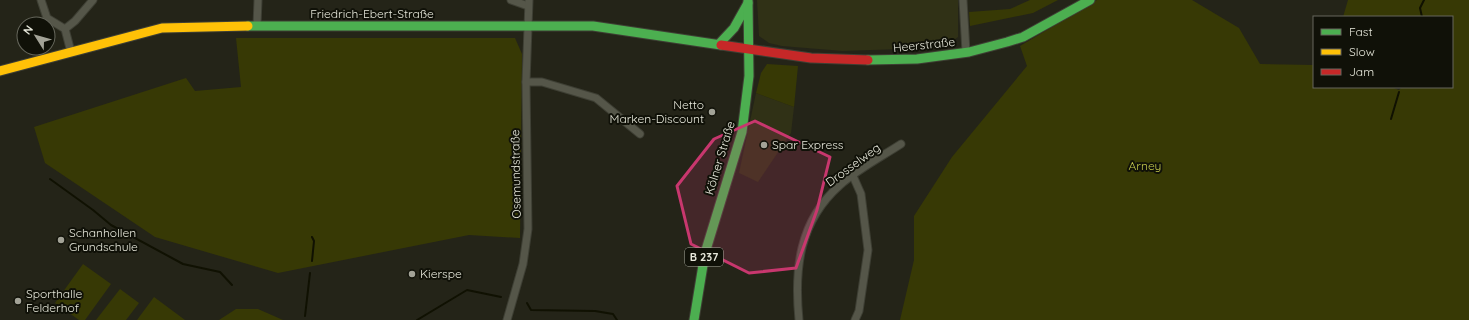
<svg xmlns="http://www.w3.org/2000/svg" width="1469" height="320" font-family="Quicksand,sans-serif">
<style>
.built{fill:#303116}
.green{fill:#373905}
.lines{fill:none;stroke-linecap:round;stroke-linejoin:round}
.stream{stroke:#101102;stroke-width:2}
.street-casing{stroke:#3e3f34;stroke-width:9}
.fast-casing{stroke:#3e3f34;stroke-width:11}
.slow-casing{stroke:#3e3f34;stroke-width:11}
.jam-casing{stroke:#3e3f34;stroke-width:11}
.street{stroke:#555649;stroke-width:7}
.fast{stroke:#4caf50;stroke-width:9}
.slow{stroke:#ffc107;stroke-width:9}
.jam{stroke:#c62828;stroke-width:9}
.marked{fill:#c8376e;fill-opacity:0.2;stroke:#c8376e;stroke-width:3;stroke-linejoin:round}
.poi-dot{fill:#a3a397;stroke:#101108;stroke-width:1.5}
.labels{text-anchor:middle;stroke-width:4;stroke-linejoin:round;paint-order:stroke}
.shield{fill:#101108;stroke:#a6a89c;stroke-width:1}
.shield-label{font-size:11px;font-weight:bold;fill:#e7e8db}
.street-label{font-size:12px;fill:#e7e8db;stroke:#101108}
.poi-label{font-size:12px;fill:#e7e8db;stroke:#101108;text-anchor:start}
.park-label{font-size:12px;fill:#c2c74c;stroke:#101108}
</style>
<rect width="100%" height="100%" fill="#242418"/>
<!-- built -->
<g class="built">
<polygon points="757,0 958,0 958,37 946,46 900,49 843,51 782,46 769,43 759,36"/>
<polygon points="756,93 794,107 791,133 758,182 739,173"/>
</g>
<!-- green -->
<g class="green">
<polygon points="1030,0 1058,0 1033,13 970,26 969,12 1010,9"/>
<polygon points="1097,0 1192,0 1239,28 1260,64 1314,65 1314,87 1391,87 1399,90 1401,88 1398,87 1452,87 1452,17 1343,17 1348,0 1469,0 1469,320 900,320 914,260 914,216 952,157 1027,66 1020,46"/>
<polygon points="236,38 515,38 522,54 520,238 469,235 278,273 155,237 45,163 34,127 186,78 195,91 241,87"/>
<polygon points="767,64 798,66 794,107 756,93 761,73"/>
<polygon points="83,264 111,284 85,320 79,320 55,303"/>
<polygon points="120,289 139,303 126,320 96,320"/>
<polygon points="154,297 185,320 137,320"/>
<polygon points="236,309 258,309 283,320 219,320"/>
</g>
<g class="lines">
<!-- stream -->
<g class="stream">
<polyline points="1422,17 1420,8 1424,0"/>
<polyline points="1391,119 1399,92"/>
<polyline points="50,179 93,210 111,225 183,264 220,272 232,285"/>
<polyline points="312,237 314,241 312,261"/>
<polyline points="527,303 531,310 595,311 613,314 617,320"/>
<polyline points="305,316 310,273"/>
<polyline points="417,320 467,290 501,297"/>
</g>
<defs>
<g id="street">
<polyline points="41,0 47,18 65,29"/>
<polyline points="511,0 528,6"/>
<polyline points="963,0 966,52"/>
<polyline points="257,25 258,0"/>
<polyline points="71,52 65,29 75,21 93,0"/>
<polyline points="526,82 542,82 596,98 640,134"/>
<polyline points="853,176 861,194 868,250 859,311 855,320"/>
<polyline points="507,320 523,264 528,229 526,82 529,0"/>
<path d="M799 320C794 269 799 221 840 185 858 169 881 157 901 144"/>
</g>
<g id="fast">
<polyline points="248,26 593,26 721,45"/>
<polyline points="719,44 734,28 748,3"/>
<polyline points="868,60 917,59 969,52 1007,42 1023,37 1090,0"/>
<polyline points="694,320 705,253 742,132 749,76 748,0"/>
</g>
<polyline id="slow" points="0,71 162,28 248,26"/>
<polyline id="jam" points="721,45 811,58 868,60"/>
</defs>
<!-- street casing -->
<use href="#street" class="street-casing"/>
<!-- fast casing -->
<use href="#fast" class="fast-casing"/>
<!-- slow casing -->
<use href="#slow" class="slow-casing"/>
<!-- jam casing -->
<use href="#jam" class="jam-casing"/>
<!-- street -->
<use href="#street" class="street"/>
<!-- fast -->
<use href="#fast" class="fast"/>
<!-- slow -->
<use href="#slow" class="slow"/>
<!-- jam -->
<use href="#jam" class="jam"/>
</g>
<!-- marked area -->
<path class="marked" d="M755 121 830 157 817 210 796 268 749 273 691 244 677 186 714 139Z"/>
<!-- markers -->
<g class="poi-dot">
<circle cx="712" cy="112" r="4"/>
<circle cx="764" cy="145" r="4"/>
<circle cx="61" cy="240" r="4"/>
<circle cx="412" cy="274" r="4"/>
<circle cx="18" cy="301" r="4"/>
</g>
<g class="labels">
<!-- shield labels -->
<rect class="shield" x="685" y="248" width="38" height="18" rx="3"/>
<g class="shield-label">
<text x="704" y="261">B 237</text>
</g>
<!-- street labels -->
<g class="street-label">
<text x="372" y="18">Friedrich-Ebert-Straße</text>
<text transform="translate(924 45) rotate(-6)" y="4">Heerstraße</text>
<text transform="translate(720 158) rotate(-73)" y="4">Kölner Straße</text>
<text transform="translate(853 165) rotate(-36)" y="4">Drosselweg</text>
<text transform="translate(516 174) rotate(-91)" y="4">Osemundstraße</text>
</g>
<!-- poi labels -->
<g class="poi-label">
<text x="704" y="109" text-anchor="end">Netto<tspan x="704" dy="14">Marken-Discount</tspan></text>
<text x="772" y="149">Spar Express</text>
<text x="69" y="237">Schanhollen<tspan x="69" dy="14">Grundschule</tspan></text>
<text x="420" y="278">Kierspe</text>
<text x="26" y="298">Sporthalle<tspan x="26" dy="14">Felderhof</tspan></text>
</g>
<!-- park labels -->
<g class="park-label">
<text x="1145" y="170">Arney</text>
</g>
</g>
<!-- legend -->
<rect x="1313" y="16" width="140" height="72" fill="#101108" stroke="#66675c"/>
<rect x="1321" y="29" width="20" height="6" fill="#4caf50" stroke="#66675c"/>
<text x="1349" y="36" font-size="12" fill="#e7e8db">Fast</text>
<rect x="1321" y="49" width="20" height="6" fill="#ffc107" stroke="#66675c"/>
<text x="1349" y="56" font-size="12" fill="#e7e8db">Slow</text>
<rect x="1321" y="69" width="20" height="6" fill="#c62828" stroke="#66675c"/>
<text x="1349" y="76" font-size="12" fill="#e7e8db">Jam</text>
<!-- north arrow -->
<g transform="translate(36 36) rotate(307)"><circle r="19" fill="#101108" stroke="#66675c"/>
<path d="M0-3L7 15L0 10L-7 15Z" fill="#a3a397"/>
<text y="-6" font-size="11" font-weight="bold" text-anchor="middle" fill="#e7e8db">N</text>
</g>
</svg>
